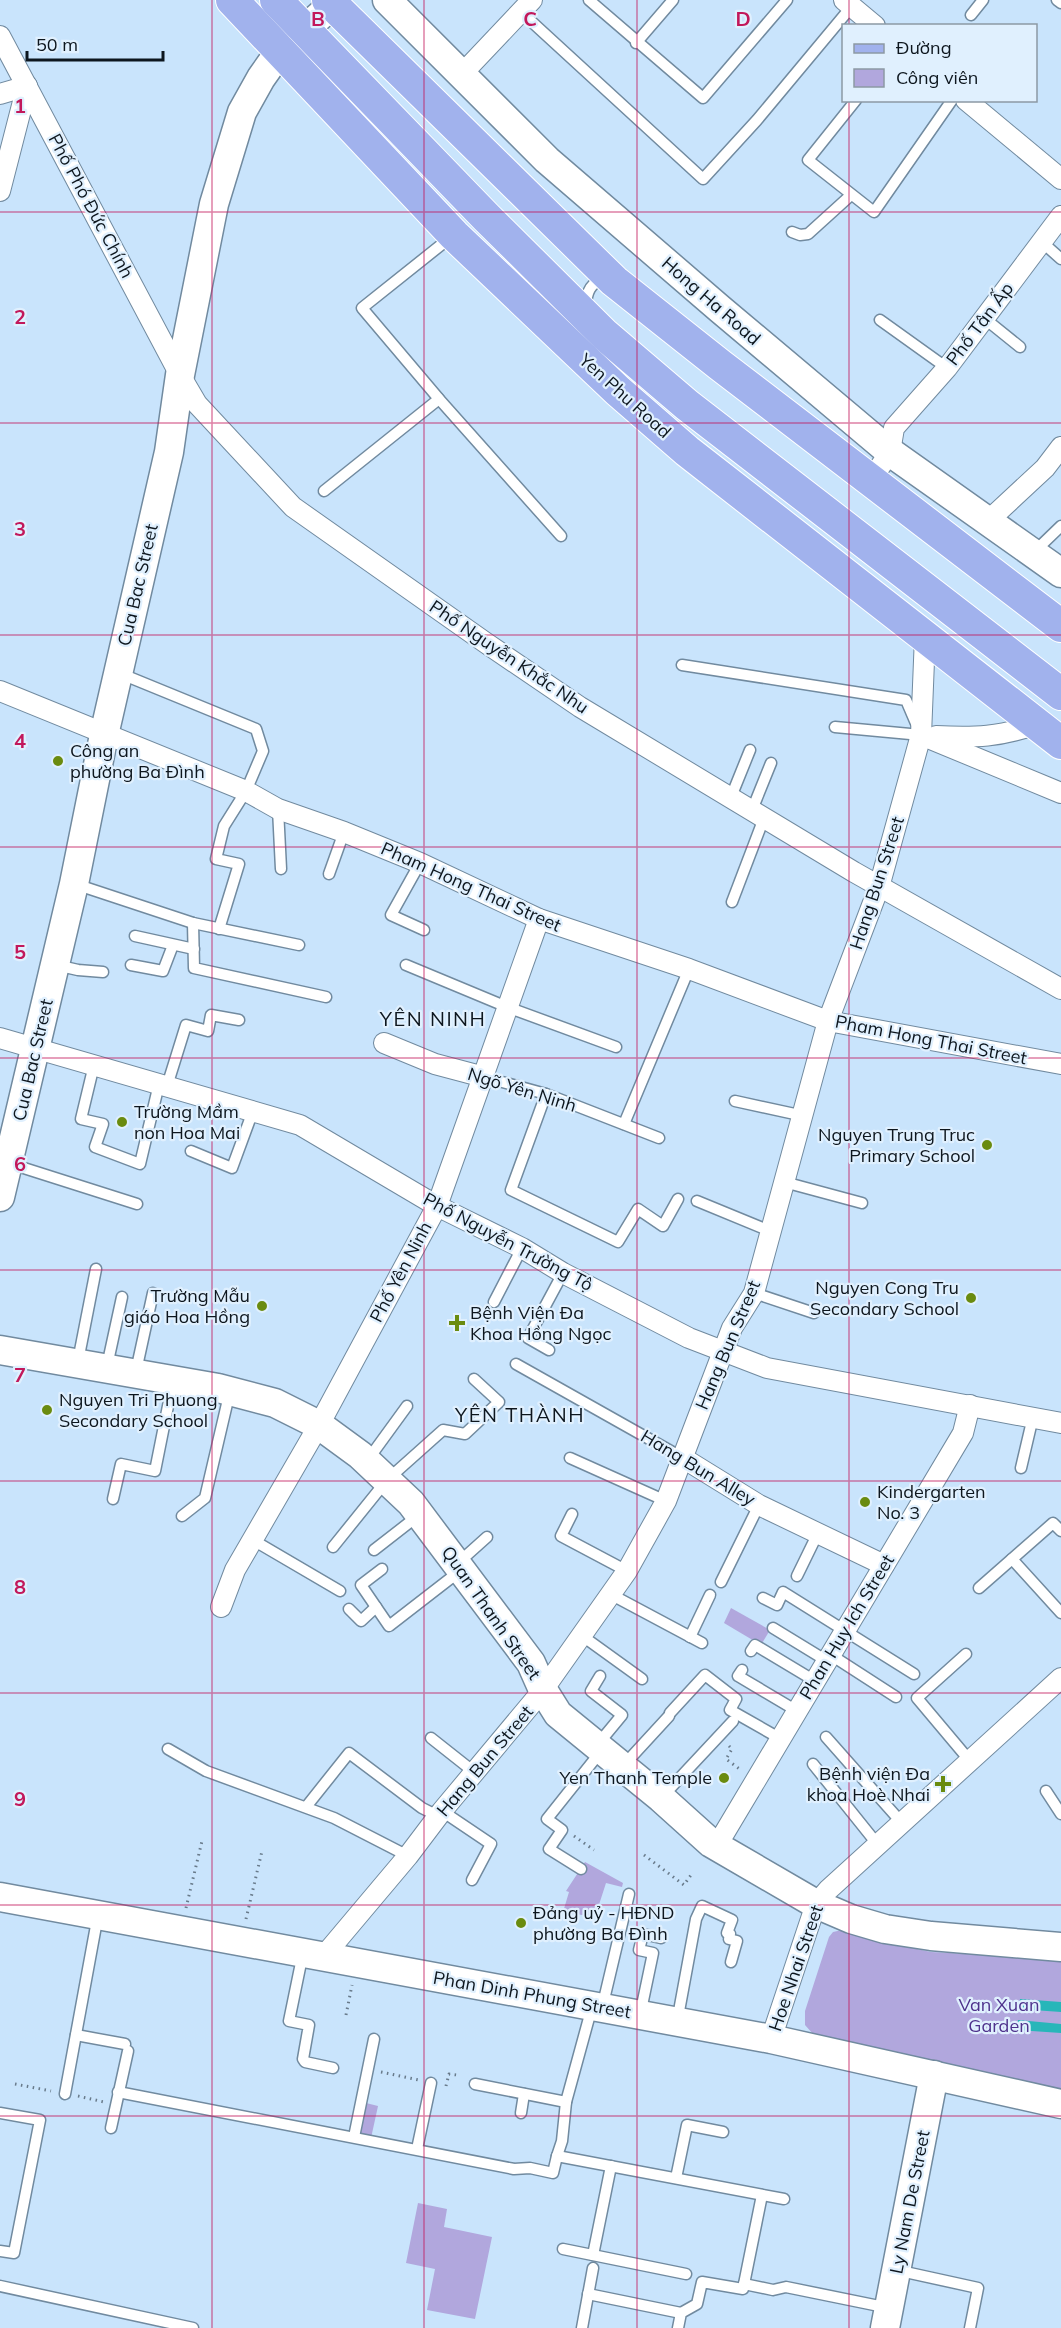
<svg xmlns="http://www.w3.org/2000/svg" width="1061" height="2328" font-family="Mulish,sans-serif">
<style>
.green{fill:#b1a7dd}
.water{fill:#27b6b9}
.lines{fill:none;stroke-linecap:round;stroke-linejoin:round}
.lane-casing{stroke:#718a9f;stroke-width:13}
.street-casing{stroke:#718a9f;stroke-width:22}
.secondary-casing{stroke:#718a9f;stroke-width:31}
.primary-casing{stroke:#fff;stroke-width:34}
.path{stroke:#687a8a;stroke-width:3;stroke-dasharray:1.5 4.5;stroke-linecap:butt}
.lane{stroke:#fff;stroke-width:10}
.street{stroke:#fff;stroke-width:20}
.secondary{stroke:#fff;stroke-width:28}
.primary{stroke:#a1b2ed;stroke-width:32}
.grid{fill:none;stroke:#c2185b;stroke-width:1.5;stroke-opacity:0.55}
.poi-dot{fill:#6a8b0f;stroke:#e0f0fe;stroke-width:2}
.labels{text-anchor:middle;stroke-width:4.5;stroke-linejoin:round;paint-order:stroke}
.street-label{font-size:18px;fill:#0d161e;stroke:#e0f0fe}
.poi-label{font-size:18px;fill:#0d161e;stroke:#e0f0fe;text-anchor:start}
.park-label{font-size:18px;fill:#4e328c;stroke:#e0f0fe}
.neighbourhood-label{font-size:20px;letter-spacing:1.5px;fill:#0d161e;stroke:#e0f0fe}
.grid-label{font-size:20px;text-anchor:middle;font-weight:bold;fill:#c2185b;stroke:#e0f0fe;stroke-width:4.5;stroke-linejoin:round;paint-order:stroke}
</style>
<rect width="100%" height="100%" fill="#c9e4fc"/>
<!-- green -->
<g class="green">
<polygon points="731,1608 770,1630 761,1645 724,1623"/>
<polygon points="585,1862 623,1883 622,1887 606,1883 595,1917 563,1912 569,1892 566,1891"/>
<polygon points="842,1930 870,1939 931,1952 1061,1959 1061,2089 824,2040 813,2034 805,2025 805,2011 829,1937 833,1932"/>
<polygon points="362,2102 378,2106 371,2138 356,2135"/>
<polygon points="418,2203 447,2209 444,2227 492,2237 475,2319 427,2310 435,2269 406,2263"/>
</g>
<!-- water -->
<g class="water">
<polygon points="1020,1999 1061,2002 1061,2012 1019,2009"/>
<polygon points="1018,2020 1061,2024 1061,2033 1017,2030"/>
</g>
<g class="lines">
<defs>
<g id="lane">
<polyline points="589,0 703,98 787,0"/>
<polyline points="1057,0 1061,3"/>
<polyline points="521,12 703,179 757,120 852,6"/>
<polyline points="971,15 983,0"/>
<polyline points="636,43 673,0"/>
<polyline points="856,100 808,160 874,212 952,100"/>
<polyline points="792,232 800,235 808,234 851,195"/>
<polyline points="451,237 362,308 439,399 561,536"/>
<polyline points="1042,242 1061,259"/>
<path d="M586 307C586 293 590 282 605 279"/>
<polyline points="984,318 1020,347"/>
<polyline points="880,320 947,368"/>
<polyline points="324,491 439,399"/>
<polyline points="1033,553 1061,526"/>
<polyline points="682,665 906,700 921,735 835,727"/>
<polyline points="119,673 256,729 263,751 246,791 224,826 216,859 239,864 219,929"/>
<polyline points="731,797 750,750"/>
<polyline points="278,809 281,869"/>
<polyline points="752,810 771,763"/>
<polyline points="420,863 391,915 424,930"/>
<polyline points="329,874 344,832"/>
<polyline points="75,884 193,923 299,945"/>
<polyline points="732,902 764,818"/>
<polyline points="193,923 194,968 326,997"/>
<polyline points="135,936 194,949"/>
<polyline points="56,965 78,970 103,972"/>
<polyline points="131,965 163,971 173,945"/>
<polyline points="406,965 507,1007 616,1047"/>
<polyline points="94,1065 81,1119 103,1124 95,1147 140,1164 159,1084"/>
<polyline points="484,1077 546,1094 659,1138"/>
<polyline points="167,1086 186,1025 208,1031 211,1015 239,1020"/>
<polyline points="546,1094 511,1190 618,1242 638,1209 663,1226 678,1199"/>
<polyline points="735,1101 804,1116"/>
<polyline points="624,1124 689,969"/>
<polyline points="191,1151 232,1168 253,1111"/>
<polyline points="8,1163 137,1204"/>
<polyline points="784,1182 862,1203"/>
<polyline points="697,1201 770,1231"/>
<polyline points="754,1293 814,1313"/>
<polyline points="494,1302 522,1248"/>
<polyline points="549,1350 528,1338 563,1273"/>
<polyline points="78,1361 96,1269"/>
<polyline points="516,1364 683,1458"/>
<polyline points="107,1366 122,1297"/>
<polyline points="136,1371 153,1293"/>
<polyline points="570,1458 666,1501"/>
<polyline points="367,1461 407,1406"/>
<polyline points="1021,1468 1033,1417"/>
<polyline points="113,1499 121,1464 155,1471 173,1381"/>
<polyline points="572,1514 561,1536 627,1571"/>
<polyline points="182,1516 205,1498 230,1391"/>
<polyline points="253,1540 340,1591"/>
<polyline points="333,1547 387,1480 443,1430 465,1434 499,1402 474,1379"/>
<polyline points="374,1550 419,1515"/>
<polyline points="1012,1559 1061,1613"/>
<polyline points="458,1563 487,1537"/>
<polyline points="382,1569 361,1585 389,1626 460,1571"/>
<polyline points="797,1576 818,1533"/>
<polyline points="721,1582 759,1505"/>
<polyline points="979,1588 1053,1523 1061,1531"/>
<polyline points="612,1595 702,1643"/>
<polyline points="763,1598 777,1605 783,1592 914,1674"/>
<polyline points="349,1609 361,1621 376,1607"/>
<polyline points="773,1628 827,1661"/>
<polyline points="581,1635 642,1679"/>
<polyline points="690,1637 710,1595"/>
<polyline points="751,1651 755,1645 815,1681"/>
<polyline points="966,1654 917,1698 970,1761"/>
<polyline points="831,1655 896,1697"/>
<polyline points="742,1670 738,1676 797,1711"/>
<polyline points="670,1713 705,1675 736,1699 730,1710 781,1739"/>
<polyline points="826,1737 902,1823"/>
<polyline points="431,1738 474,1772"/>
<polyline points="598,1744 622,1715 591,1691 600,1676"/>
<polyline points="168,1749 206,1771 334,1818 408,1856"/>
<polyline points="813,1764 878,1845"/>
<polyline points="623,1766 669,1716"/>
<polyline points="1046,1791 1061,1814"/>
<polyline points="661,1798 733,1721"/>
<polyline points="306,1807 349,1753 422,1808 438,1816"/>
<polyline points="442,1811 491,1844 472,1880"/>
<polyline points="581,1869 549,1849 562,1830 547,1819 602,1750"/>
<polyline points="303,1953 289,2021 309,2025 303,2059 305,2062 333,2068"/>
<polyline points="602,2008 629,1894"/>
<polyline points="640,2015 653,1953 639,1950 643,1934 661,1938"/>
<polyline points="677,2022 696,1919 702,1906 732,1920 727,1933 730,1934 729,1939 737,1941 731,1962"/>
<polyline points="76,2035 125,2044"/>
<polyline points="475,2084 566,2102"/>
<polyline points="118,2092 514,2169 530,2168 553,2173 557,2156 784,2199"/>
<polyline points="65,2094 98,1915"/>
<polyline points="0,2113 40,2120 14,2253 0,2251"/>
<polyline points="521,2113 524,2094"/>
<polyline points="111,2128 128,2051"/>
<polyline points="354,2137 374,2039"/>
<polyline points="417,2149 431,2083"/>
<polyline points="557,2156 562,2141 566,2102 592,2007"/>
<polyline points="676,2178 687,2125 723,2132"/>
<polyline points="563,2249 686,2274"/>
<polyline points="593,2255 611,2166"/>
<polyline points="896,2270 978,2288 970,2328"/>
<polyline points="744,2284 773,2290 786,2287 889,2308"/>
<polyline points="0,2286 193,2328"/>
<polyline points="588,2294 681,2313"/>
<polyline points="582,2328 593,2268"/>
<polyline points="678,2328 681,2313 697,2304 702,2282 743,2289 762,2195"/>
</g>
<g id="street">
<polyline points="844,0 875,26"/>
<polyline points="0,36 180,375 197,404 293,507 486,643 580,707 854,872 1061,989"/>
<polyline points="461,75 532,0"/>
<polyline points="0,94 27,86"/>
<polyline points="966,100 1061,179"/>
<polyline points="0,191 27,86"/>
<polyline points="871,480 890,452 894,428 947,368 1061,216"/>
<polyline points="988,521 1045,468 1061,447"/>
<polyline points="0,691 246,791 278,809 344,832 420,863 539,919 689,969 828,1021 1061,1064"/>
<polyline points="921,735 1061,793"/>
<path d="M936 736C976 738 999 737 1037 724"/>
<polyline points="0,1038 300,1125 437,1206 522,1248 563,1273 689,1338 767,1368 1061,1423"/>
<polyline points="384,1043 435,1064 484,1077"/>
<polyline points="683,1458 759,1505 884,1565"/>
<polyline points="221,1607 235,1570 319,1425 437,1206 539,919"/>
<polyline points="716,1847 963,1433 970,1405"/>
<polyline points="323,1957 408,1856 442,1811 543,1690 627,1571 666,1501 732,1328 754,1293 828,1021 879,887 921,735 925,636"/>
<polyline points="771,2039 816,1904 828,1890 1061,1678"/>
</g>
<g id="secondary">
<polyline points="387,0 547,160 720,309 890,452 1061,573"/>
<polyline points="0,1197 74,884 104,735 169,452 180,375 214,204 242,112 261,78 280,51 332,5"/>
<polyline points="0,1350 218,1388 275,1403 319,1425 360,1455 411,1503 531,1663 543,1690 558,1714 661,1798 711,1843 816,1904 851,1919 885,1929 931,1936 1061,1947"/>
<polyline points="0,1897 771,2039 1061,2104"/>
<polyline points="885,2328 934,2075"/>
</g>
<g id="primary">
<polyline points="232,0 454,235 618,391 687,451 1061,743"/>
<polyline points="276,0 486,217 605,335 687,405 1061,694"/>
<polyline points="328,0 614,281 720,365 1061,626"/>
</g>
</defs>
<!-- lane casing -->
<use href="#lane" class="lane-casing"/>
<!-- street casing -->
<use href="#street" class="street-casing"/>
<!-- secondary casing -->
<use href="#secondary" class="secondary-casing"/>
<!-- primary casing -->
<use href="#primary" class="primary-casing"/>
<!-- path -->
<g class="path">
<polyline points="729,1746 732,1749 726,1759 741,1770"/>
<polyline points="574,1836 594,1850"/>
<polyline points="644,1855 684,1885 693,1872"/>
<polyline points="186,1908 202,1841"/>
<polyline points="246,1919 262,1851"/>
<polyline points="346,2015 352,1985"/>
<polyline points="381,2072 419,2080"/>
<polyline points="15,2084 51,2091"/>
<polyline points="446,2086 449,2074 457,2075"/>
<polyline points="78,2096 104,2102"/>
</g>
<!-- lane -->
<use href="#lane" class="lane"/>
<!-- street -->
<use href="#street" class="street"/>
<!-- secondary -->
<use href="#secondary" class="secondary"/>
<!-- primary -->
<use href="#primary" class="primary"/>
</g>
<!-- grid -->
<path class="grid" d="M212 0V2328M424 0V2328M637 0V2328M849 0V26M849 100V2328M0 212H1061M0 423H1061M0 635H1061M0 847H1061M0 1058H1061M0 1270H1061M0 1481H1061M0 1693H1061M0 1905H1061M0 2116H1061"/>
<!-- markers -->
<g class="poi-dot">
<circle cx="58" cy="761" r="6"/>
<circle cx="122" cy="1122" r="6"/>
<circle cx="987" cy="1145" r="6"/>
<circle cx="971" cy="1298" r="6"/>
<circle cx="262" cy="1306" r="6"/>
<path d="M454 1314h6v6h6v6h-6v6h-6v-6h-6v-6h6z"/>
<circle cx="47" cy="1410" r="6"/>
<circle cx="865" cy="1502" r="6"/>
<circle cx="724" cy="1778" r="6"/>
<path d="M940 1775h6v6h6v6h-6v6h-6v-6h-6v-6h6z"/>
<circle cx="521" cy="1923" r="6"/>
</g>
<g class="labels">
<!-- street labels -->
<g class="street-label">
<text transform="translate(91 206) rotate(62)" y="6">Phố Phó Đức Chính</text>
<text transform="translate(711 301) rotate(41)" y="6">Hong Ha Road</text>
<text transform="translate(980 324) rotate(-53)" y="6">Phố Tân Ấp</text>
<text transform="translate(625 396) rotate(42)" y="6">Yen Phu Road</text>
<text transform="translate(138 585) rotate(-77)" y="6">Cua Bac Street</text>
<text transform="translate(509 657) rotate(34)" y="6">Phố Nguyễn Khắc Nhu</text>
<text transform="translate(877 883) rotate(-72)" y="6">Hang Bun Street</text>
<text transform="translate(471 887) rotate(24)" y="6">Pham Hong Thai Street</text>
<text transform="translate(931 1040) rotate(11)" y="6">Pham Hong Thai Street</text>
<text transform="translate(33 1060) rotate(-77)" y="6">Cua Bac Street</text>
<text transform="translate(522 1090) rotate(17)" y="6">Ngõ Yên Ninh</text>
<text transform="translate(508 1242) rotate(28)" y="6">Phố Nguyễn Trường Tộ</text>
<text transform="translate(401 1272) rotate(-62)" y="6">Phố Yên Ninh</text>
<text transform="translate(728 1345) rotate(-67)" y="6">Hang Bun Street</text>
<text transform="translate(698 1468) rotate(31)" y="6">Hang Bun Alley</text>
<text transform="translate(491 1613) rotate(55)" y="6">Quan Thanh Street</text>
<text transform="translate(847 1627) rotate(-59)" y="6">Phan Huy Ich Street</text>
<text transform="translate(485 1761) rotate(-50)" y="6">Hang Bun Street</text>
<text transform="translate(796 1968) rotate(-71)" y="6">Hoe Nhai Street</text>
<text transform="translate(532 1995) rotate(10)" y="6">Phan Dinh Phung Street</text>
<text transform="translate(910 2202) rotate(-79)" y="6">Ly Nam De Street</text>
</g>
<!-- poi labels -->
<g class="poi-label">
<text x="70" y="757">Công an<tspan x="70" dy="21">phường Ba Đình</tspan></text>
<text x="134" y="1118">Trường Mầm<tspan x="134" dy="21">non Hoa Mai</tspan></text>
<text x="975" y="1141" text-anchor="end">Nguyen Trung Truc<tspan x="975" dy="21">Primary School</tspan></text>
<text x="959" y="1294" text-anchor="end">Nguyen Cong Tru<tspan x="959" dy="21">Secondary School</tspan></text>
<text x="250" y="1302" text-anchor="end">Trường Mẫu<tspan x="250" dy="21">giáo Hoa Hồng</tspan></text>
<text x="470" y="1319">Bệnh Viện Đa<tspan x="470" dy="21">Khoa Hồng Ngọc</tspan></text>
<text x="59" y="1406">Nguyen Tri Phuong<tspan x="59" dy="21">Secondary School</tspan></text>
<text x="877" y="1498">Kindergarten<tspan x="877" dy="21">No. 3</tspan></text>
<text x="930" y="1780" text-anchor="end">Bệnh viện Đa<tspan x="930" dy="21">khoa Hoè Nhai</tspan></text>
<text x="712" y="1784" text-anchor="end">Yen Thanh Temple</text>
<text x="533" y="1919">Đảng uỷ - HĐND<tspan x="533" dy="21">phường Ba Đình</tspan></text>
</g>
<!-- park labels -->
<g class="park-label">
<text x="999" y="2011">Van Xuan<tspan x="999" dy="21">Garden</tspan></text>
</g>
<!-- neighbourhood labels -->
<g class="neighbourhood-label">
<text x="433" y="1026">YÊN NINH</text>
<text x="520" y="1422">YÊN THÀNH</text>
</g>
</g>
<g class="grid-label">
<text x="318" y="26">B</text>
<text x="530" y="26">C</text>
<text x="743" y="26">D</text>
<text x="20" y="113">1</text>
<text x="20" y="324">2</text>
<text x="20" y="536">3</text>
<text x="20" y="748">4</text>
<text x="20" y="959">5</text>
<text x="20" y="1171">6</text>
<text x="20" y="1382">7</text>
<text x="20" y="1594">8</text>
<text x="20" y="1806">9</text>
</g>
<!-- legend -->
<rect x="842" y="24" width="195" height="78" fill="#e0f0fe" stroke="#8c99a4" stroke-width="1.5"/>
<rect x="854" y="44" width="30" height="9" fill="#a1b2ed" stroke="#8c99a4" stroke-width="1.5"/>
<text x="896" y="54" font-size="18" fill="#0d161e">Đường</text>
<rect x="854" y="69" width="30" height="18" fill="#b1a7dd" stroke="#8c99a4" stroke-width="1.5"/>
<text x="896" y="84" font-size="18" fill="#0d161e">Công viên</text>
<!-- scale -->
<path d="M27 51v9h136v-9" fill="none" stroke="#0d161e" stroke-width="3"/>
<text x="36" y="51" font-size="18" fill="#0d161e" stroke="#e0f0fe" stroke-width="4.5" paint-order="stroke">50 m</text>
</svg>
